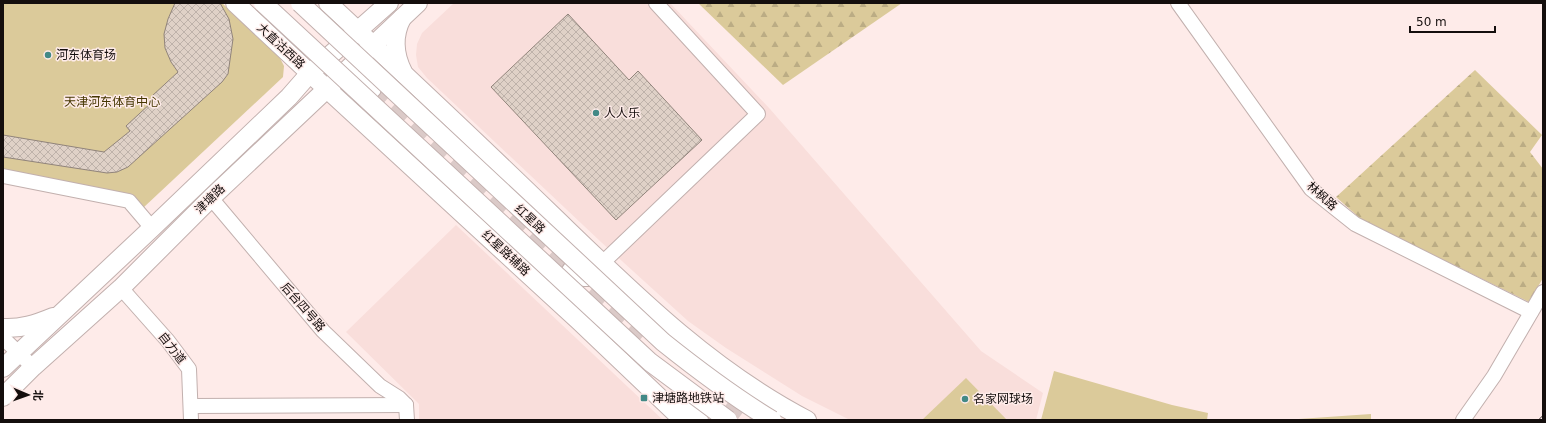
<svg xmlns="http://www.w3.org/2000/svg" width="1546" height="423" font-family="'DejaVu Sans','Noto Sans SC',sans-serif">
<style>
.built{fill:#f9dedb}
.forest{fill:url(#forest-firs)}
.green{fill:#dbca9a}
.building{fill:url(#building-cross-hatch);stroke:#91847b}
.lines{fill:none;stroke-linecap:round;stroke-linejoin:round}
.major-tunnel{stroke:#dbcac8;stroke-width:18;stroke-dasharray:18 9;stroke-linecap:butt}
.minor-casing{stroke:#c2b0ae;stroke-width:16}
.major-casing{stroke:#c2b0ae;stroke-width:20}
.minor{stroke:#fff;stroke-width:14}
.major{stroke:#fff;stroke-width:18}
.rail-casing{stroke:#3c3332;stroke-width:4.5}
.rail{stroke:#feebe9;stroke-width:3;stroke-dasharray:9;stroke-linecap:butt}
.major-bridge-casing{stroke:#c2b0ae;stroke-width:20;stroke-linecap:butt}
.major-bridge{stroke:#fff;stroke-width:18}
.poi-dot{fill:#428986;stroke:#feebe9;stroke-width:1.5}
.labels{text-anchor:middle;stroke-width:3;stroke-linejoin:round;paint-order:stroke}
.street-label{font-size:12px;fill:#140e0d;stroke:#feebe9}
.poi-label{font-size:12px;fill:#140e0d;stroke:#feebe9;text-anchor:start}
.park-label{font-size:12px;fill:#453601;stroke:#feebe9}
</style>
<defs>
<pattern id="forest-firs" width="22" height="20" patternUnits="userSpaceOnUse"><rect width="22" height="20" fill="#dbca9a"/><path d="M5 1l3.5 6h-7zM16 11l3.5 6h-7z" fill="#bbac84"/></pattern>
<pattern id="building-cross-hatch" width="8" height="8" patternUnits="userSpaceOnUse"><rect width="8" height="8" fill="#dfd1c7"/><path d="M0 0l8 8M0 8l8-8" fill="none" stroke="#beb2aa"/></pattern>
</defs>
<rect width="100%" height="100%" fill="#feebe9"/>
<!-- built -->
<g class="built">
<polygon points="454,3 670,3 770,109 981,351 1043,393 1036,420 850,420 802,396 726,348 688,321 601,242 427,78 418,67 416,55 417,44 422,33"/>
<polygon points="456,225 663,420 419,420 419,404 346,332"/>
</g>
<!-- forest -->
<g class="forest">
<polygon points="698,3 902,3 783,85"/>
<polygon points="1475,70 1542,135 1530,152 1543,169 1543,278 1529,302 1362,220 1336,197"/>
</g>
<!-- green -->
<g class="green">
<polygon points="3,3 222,3 280,58 284,66 283,77 143,208 3,180"/>
<polygon points="1054,371 1172,405 1208,413 1207,420 1041,420"/>
<polygon points="966,378 1007,420 922,420"/>
<polygon points="1371,414 1371,420 1284,420"/>
</g>
<!-- building -->
<g class="building">
<polygon points="175,3 220,3 229,19 233,39 228,74 222,82 128,167 117,172 107,173 3,157 3,135 104,152 130,131 126,126 152,102 152,96 178,72 171,62 165,48 164,34 168,19"/>
<polygon points="568,14 629,80 638,71 702,140 616,220 491,87"/>
</g>
<g class="lines">
<!-- major-tunnel -->
<g class="major-tunnel">
<polyline points="372,89 583,283 644,335"/>
<polyline points="729,401 754,420"/>
</g>
<defs>
<g id="minor">
<polyline points="1178,3 1311,189 1355,224 1531,312"/>
<polyline points="3,176 129,201 152,228"/>
<polyline points="211,198 323,331 380,386 399,398 406,405"/>
<polyline points="595,270 758,114 656,3"/>
<polyline points="121,288 168,341 189,369 191,420"/>
<polyline points="3,338 33,367"/>
<polyline points="406,405 407,420"/>
<polyline points="191,406 406,405"/>
<polyline points="1463,420 1494,376 1543,292"/>
</g>
<g id="major">
<polyline points="235,3 315,78 579,321 683,420"/>
<path d="M328 3C402 72 476 141 549 212 629 289 707 368 807 420"/>
<path d="M402 18C393 35 394 54 403 72"/>
<polyline points="341,75 352,78 372,89"/>
<polyline points="571,271 584,277 600,277"/>
<path d="M3 328C21 329 36 324 53 317"/>
<polyline points="3,368 152,228 289,97 310,73 389,3"/>
<polyline points="3,397 33,367 121,288 211,198 418,3"/>
<polyline points="676,401 699,420"/>
</g>
</defs>
<!-- minor casing -->
<use href="#minor" class="minor-casing"/>
<!-- major casing -->
<use href="#major" class="major-casing"/>
<!-- minor -->
<use href="#minor" class="minor"/>
<!-- major -->
<use href="#major" class="major"/>
<defs>
<polyline id="rail" points="1541,420 1543,418"/>
</defs>
<!-- rail casing -->
<use href="#rail" class="rail-casing"/>
<!-- rail -->
<use href="#rail" class="rail"/>
<defs>
<g id="major-bridge">
<polyline points="263,3 650,362 728,420"/>
<path d="M300 3 663 342C698 370 734 397 772 420"/>
</g>
</defs>
<!-- major-bridge casing -->
<use href="#major-bridge" class="major-bridge-casing"/>
<!-- major-bridge -->
<use href="#major-bridge" class="major-bridge"/>
</g>
<!-- markers -->
<g class="poi-dot">
<circle cx="48" cy="55" r="4"/>
<circle cx="596" cy="113" r="4"/>
<rect x="640" y="394" width="8" height="8" rx="2"/>
<circle cx="965" cy="399" r="4"/>
</g>
<g class="labels">
<!-- street labels -->
<g class="street-label">
<text transform="translate(281 46) rotate(43)" y="4">大直沽西路</text>
<text transform="translate(1322 196) rotate(42)" y="4">林枫路</text>
<text transform="translate(210 199) rotate(-44)" y="4">津塘路</text>
<text transform="translate(530 219) rotate(43)" y="4">红星路</text>
<text transform="translate(506 253) rotate(43)" y="4">红星路辅路</text>
<text transform="translate(303 307) rotate(49)" y="4">后台四号路</text>
<text transform="translate(172 348) rotate(52)" y="4">自力道</text>
</g>
<!-- poi labels -->
<g class="poi-label">
<text x="56" y="59">河东体育场</text>
<text x="604" y="117">人人乐</text>
<text x="652" y="402">津塘路地铁站</text>
<text x="973" y="403">名家网球场</text>
</g>
<!-- park labels -->
<g class="park-label">
<text x="112" y="106">天津河东体育中心</text>
</g>
</g>
<!-- border -->
<rect width="1546" height="423" fill="none" stroke="#140e0d" stroke-width="8"/>
<!-- north arrow -->
<g transform="translate(28 395) rotate(92)" stroke="#feebe9" stroke-width="3" paint-order="stroke">
<path d="M0-3L7 15L0 10L-7 15Z" fill="#140e0d"/>
<text y="-6" font-size="11" font-weight="bold" text-anchor="middle" fill="#140e0d">北</text>
</g>
<!-- scale -->
<path d="M1410 26v6h85v-6" fill="none" stroke="#140e0d" stroke-width="2"/>
<text x="1416" y="26" font-size="12" fill="#140e0d" stroke="#feebe9" stroke-width="3" paint-order="stroke">50 m</text>
</svg>
